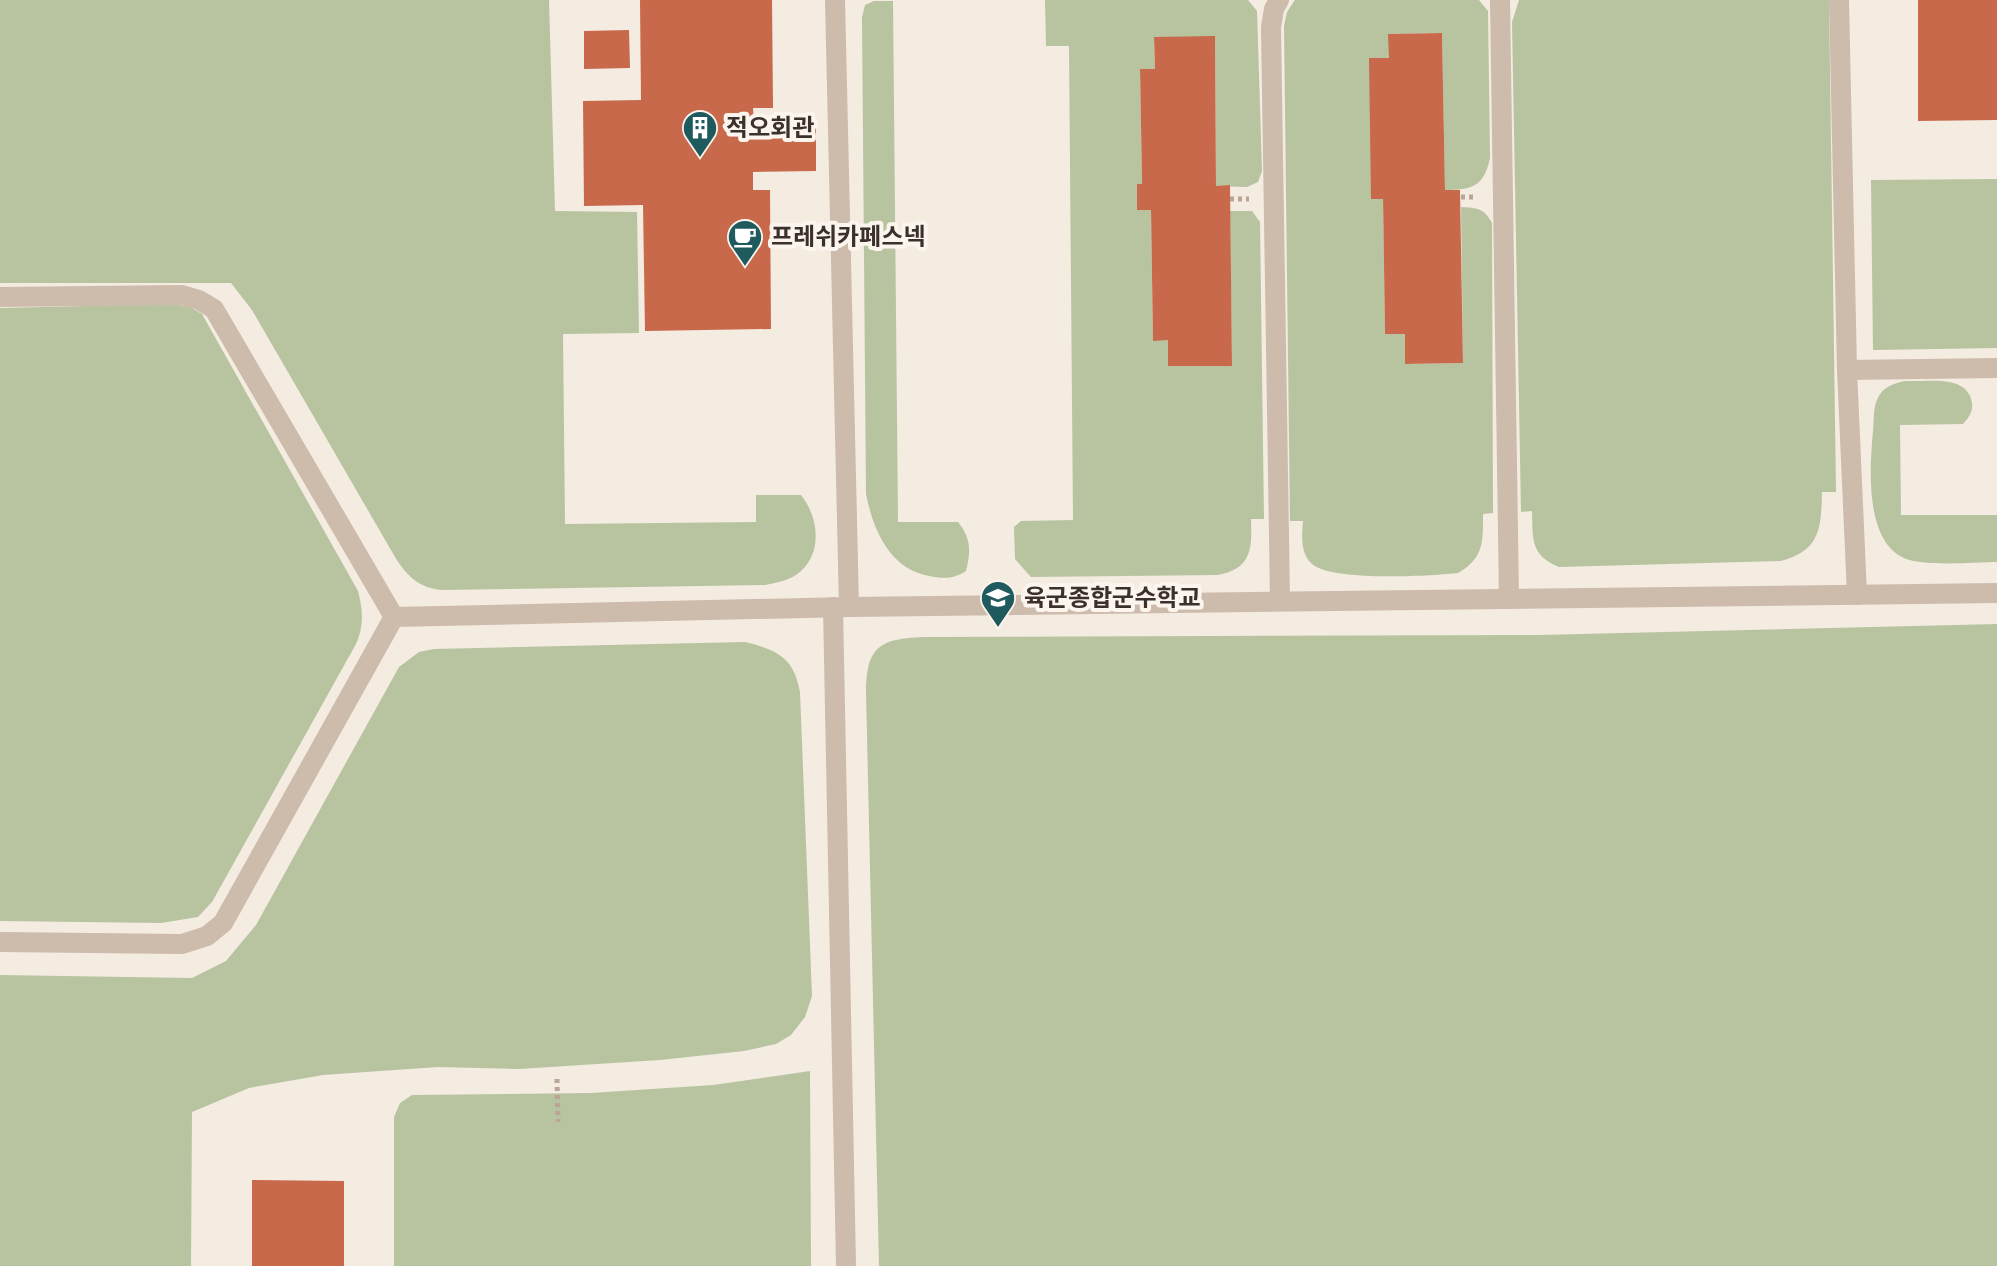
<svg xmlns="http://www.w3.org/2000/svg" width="1997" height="1266" font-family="Barlow,'Noto Sans KR',sans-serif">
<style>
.green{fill:#b8c4a0}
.building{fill:#c8694b}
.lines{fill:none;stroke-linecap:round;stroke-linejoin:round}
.path{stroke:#b9a596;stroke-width:5;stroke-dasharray:4 4;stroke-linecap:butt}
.minor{stroke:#cdbbac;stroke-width:20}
.labels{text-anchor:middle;stroke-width:8;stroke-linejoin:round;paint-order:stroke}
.poi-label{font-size:24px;font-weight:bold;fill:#3b302b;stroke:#fbf5ee;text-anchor:start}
</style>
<rect width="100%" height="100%" fill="#f4ebe1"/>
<!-- green -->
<g class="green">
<path d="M0 0H549L555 211 637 212 639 333 563 334 565 524 756 522V495H801C820 519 823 556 796 575 787 581 775 583 765 585L442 590C419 588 407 576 395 557L252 310 231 283H0Z"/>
<path d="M1045 0H1248L1257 11 1262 171 1258 182 1247 187 1216 186 1215 37 1154 38 1155 69H1140L1142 184 1137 185V209L1151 210 1153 340H1168V366L1232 365 1230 211H1252L1260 222 1264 519H1251C1252 549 1252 568 1218 575L1031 577 1015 559 1014 527 1021 521 1073 520 1069 46H1046Z"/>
<path d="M1295 0H1479L1488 11 1490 158C1484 186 1473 190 1445 190L1442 33 1389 34V58H1370L1372 199H1383L1385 334H1405L1406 364 1463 363 1461 207C1477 208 1484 208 1492 223L1493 513 1483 514C1483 541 1484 558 1458 573 1431 576 1328 582 1311 563 1300 553 1302 534 1303 521H1290L1284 26 1287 12Z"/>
<path d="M1519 0H1829L1836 492H1822C1821 530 1820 550 1781 561L1559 567C1530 555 1533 539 1532 511L1521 512 1512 22Z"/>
<path d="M874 1H893L898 522H958C971 538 971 551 966 571 954 579 943 579 929 576 890 569 873 530 866 494L862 17 865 5Z"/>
<polygon points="1997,179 1997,348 1873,350 1871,180"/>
<path d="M174 304 190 307 202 314 358 591C363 611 364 625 356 644L212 902 198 917 161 923 0 921V308Z"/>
<path d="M1906 381C1926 382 1961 375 1970 396 1975 408 1971 415 1963 424L1900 425 1901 515H1997V562C1974 562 1924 567 1904 558 1864 540 1870 466 1873 431 1874 422 1873 409 1877 400 1882 387 1894 383 1906 381Z"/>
<path d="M1997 624V1266H879L866 691C867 646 880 639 923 637L1539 635Z"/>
<path d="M745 642C778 650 794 658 800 692L812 996 805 1017 791 1035 776 1044 744 1051 660 1060 519 1069 438 1067 323 1075 249 1088 192 1112 191 1266H0V975L192 978 226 961 256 925 399 667 419 652 434 649Z"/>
<polygon points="810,1071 811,1266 394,1266 394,1117 400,1103 412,1095 591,1093 713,1085"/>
</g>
<!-- building -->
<g class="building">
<polygon points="640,0 772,0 773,108 753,108 754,125 816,124 816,171 753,172 753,190 770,190 771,329 645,331 643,205 584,206 583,101 641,100"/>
<polygon points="1918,0 1997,0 1997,120 1918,121"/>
<polygon points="629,30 630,68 584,69 584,31"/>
<polygon points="1442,33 1445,190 1460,190 1463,363 1405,364 1405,334 1385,334 1383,199 1371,199 1369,58 1389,58 1388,34"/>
<polygon points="1215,36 1216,186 1230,185 1232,366 1168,366 1168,340 1153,341 1151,210 1137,210 1137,184 1142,184 1140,69 1155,69 1154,37"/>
<polygon points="252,1180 344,1181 344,1266 252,1266"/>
</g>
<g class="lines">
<!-- path -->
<g class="path">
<polyline points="1461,197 1476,197"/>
<polyline points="1230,199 1249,199"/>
<polyline points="557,1079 558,1122"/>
</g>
<!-- minor -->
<g class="minor">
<polyline points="835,0 849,607"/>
<polyline points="1279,0 1274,9 1271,27 1280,601"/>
<polyline points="1500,0 1509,599"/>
<polyline points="1839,0 1847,370 1857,595"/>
<polyline points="0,297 182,295 199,300 214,309 394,617"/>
<polyline points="1847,370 1997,368"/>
<polyline points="833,607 846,1266"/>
<polyline points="394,617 849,607 1997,593"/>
<polyline points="0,942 182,944 207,936 223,923 394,617"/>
</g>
</g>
<!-- icons -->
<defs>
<symbol id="building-pin" viewBox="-11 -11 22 30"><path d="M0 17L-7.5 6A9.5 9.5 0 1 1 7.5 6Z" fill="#1f5a5e" stroke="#fbf5ee"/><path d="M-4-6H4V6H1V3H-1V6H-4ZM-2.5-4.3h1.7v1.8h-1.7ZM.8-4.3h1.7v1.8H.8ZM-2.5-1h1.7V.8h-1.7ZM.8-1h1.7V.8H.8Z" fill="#fff"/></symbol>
<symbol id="cafe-pin" viewBox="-11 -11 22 30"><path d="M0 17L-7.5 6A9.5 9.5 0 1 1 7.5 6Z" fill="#1f5a5e" stroke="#fbf5ee"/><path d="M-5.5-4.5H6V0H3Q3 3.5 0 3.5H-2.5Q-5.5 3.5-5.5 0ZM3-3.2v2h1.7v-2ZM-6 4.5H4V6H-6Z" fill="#fff"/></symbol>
<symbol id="university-pin" viewBox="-11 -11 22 30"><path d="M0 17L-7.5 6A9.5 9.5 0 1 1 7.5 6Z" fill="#1f5a5e" stroke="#fbf5ee"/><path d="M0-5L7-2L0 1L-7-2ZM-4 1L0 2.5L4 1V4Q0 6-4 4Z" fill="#fff"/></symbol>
</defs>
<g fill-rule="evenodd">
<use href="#building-pin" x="680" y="108" width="40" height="54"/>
<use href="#cafe-pin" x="725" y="217" width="40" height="54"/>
<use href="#university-pin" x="978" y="578" width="40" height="54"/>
</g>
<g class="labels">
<!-- poi labels -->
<g class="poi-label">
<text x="726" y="136">적오회관</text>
<text x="771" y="245">프레쉬카페스넥</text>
<text x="1024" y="606">육군종합군수학교</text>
</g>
</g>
</svg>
